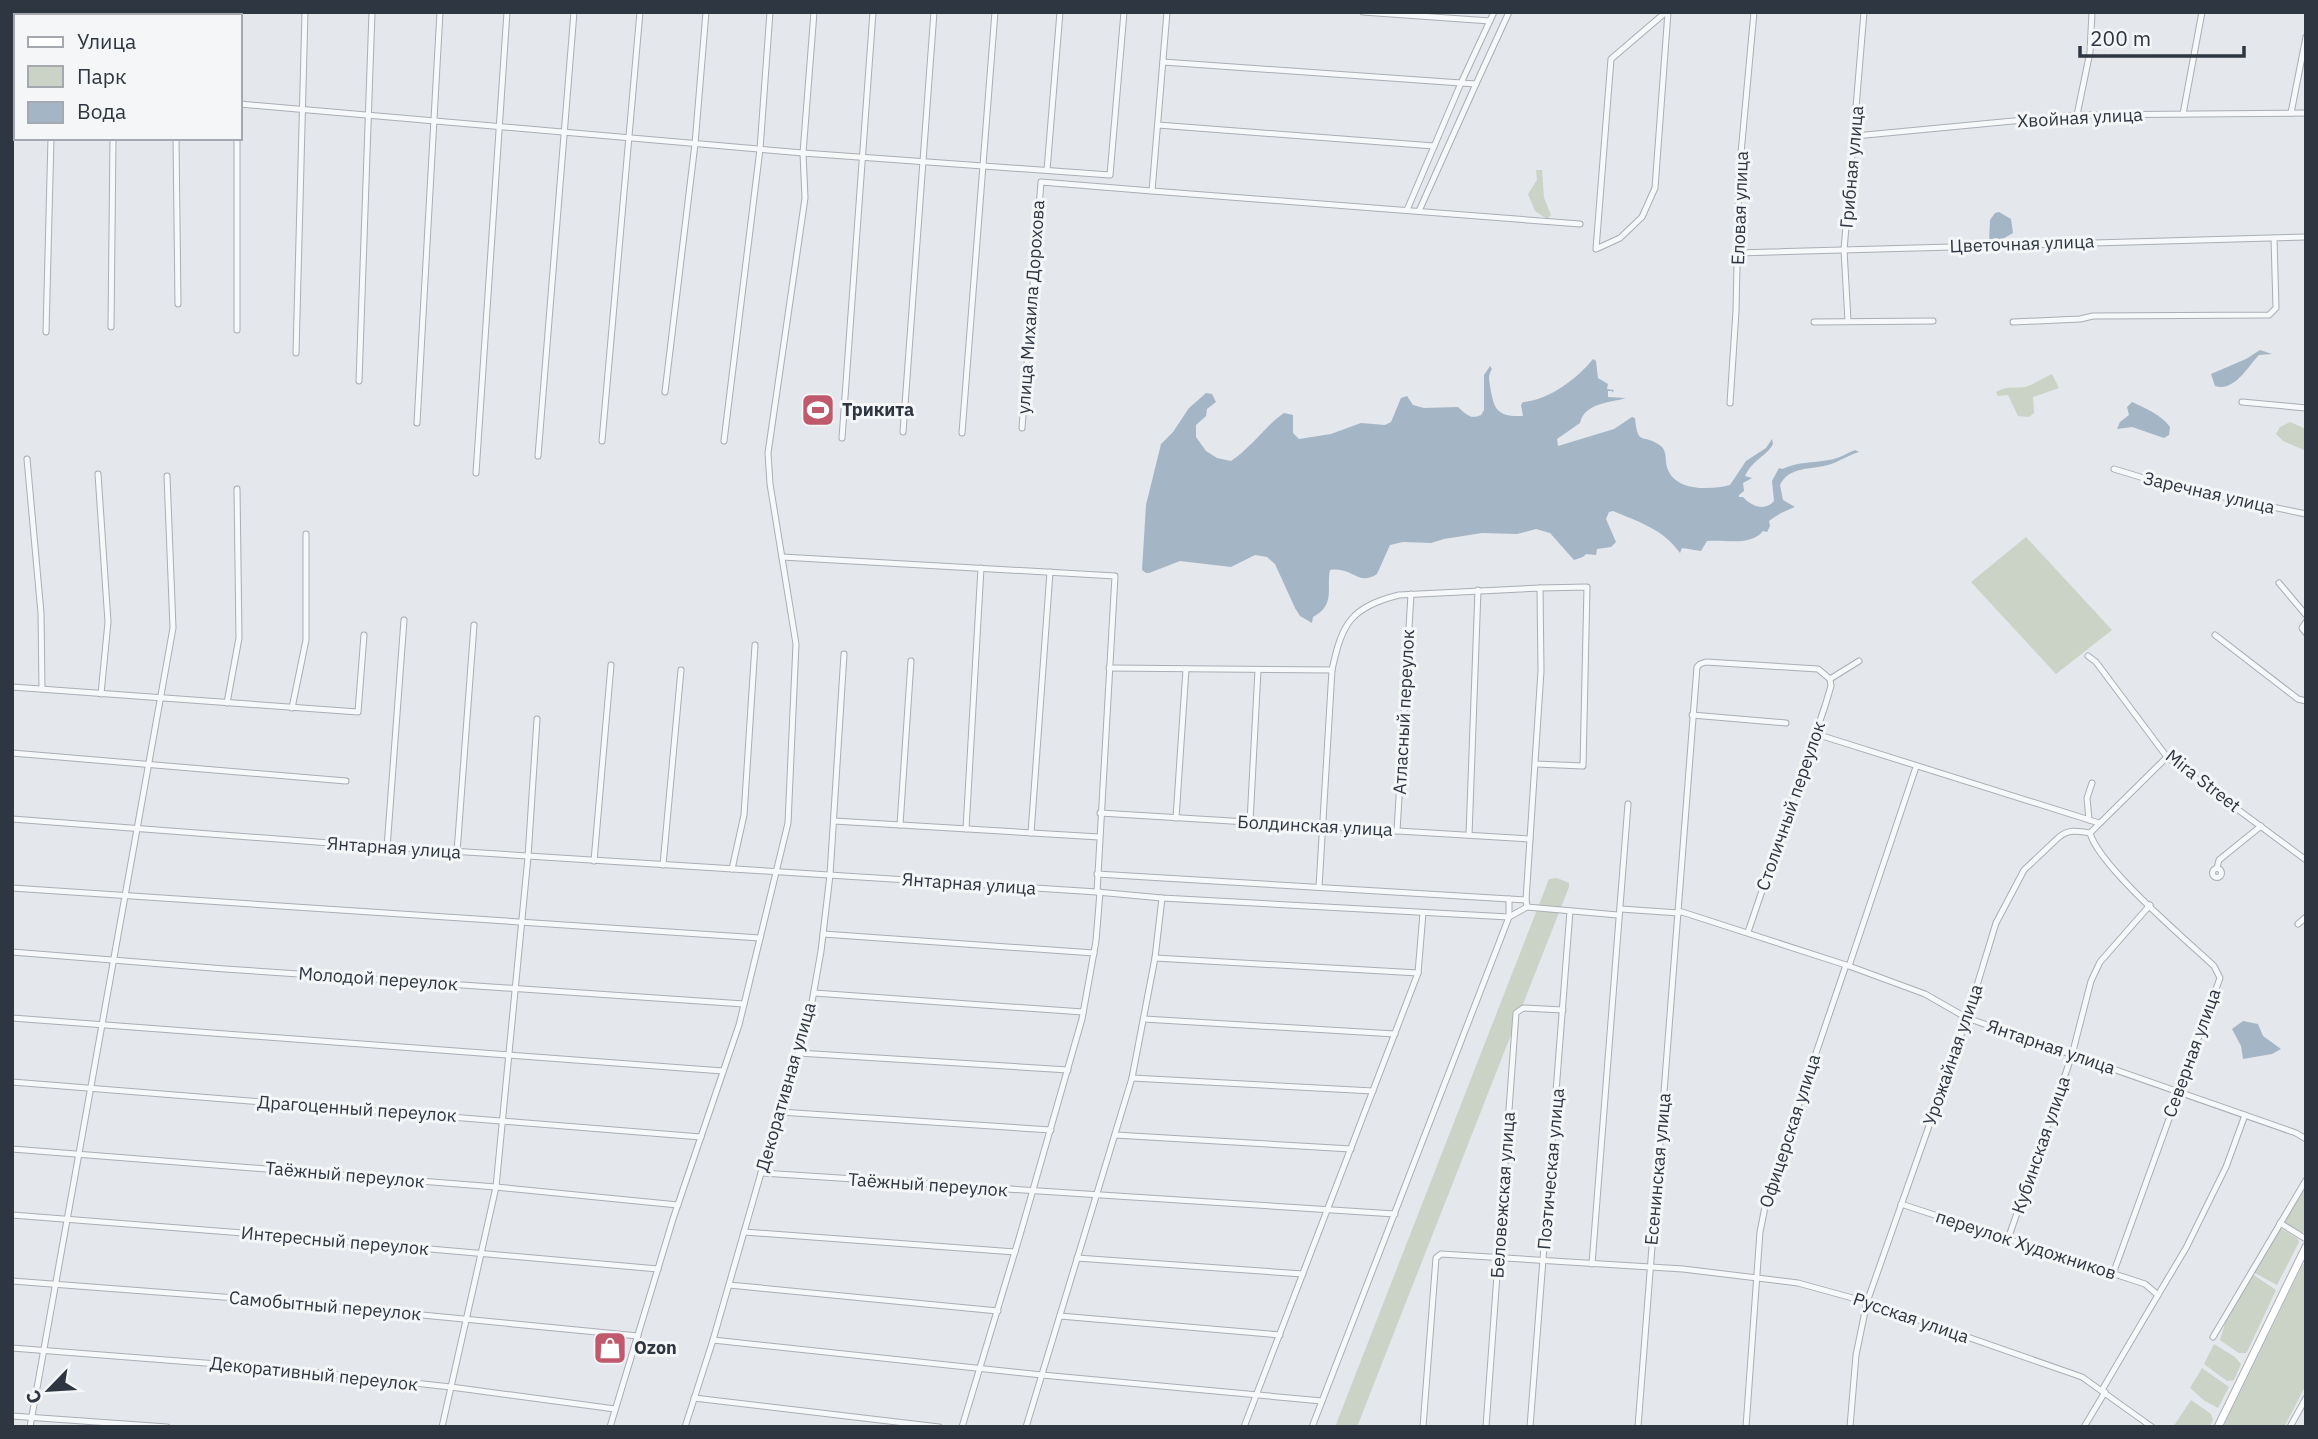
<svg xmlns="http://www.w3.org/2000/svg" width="2318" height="1439" font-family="'IBM Plex Sans',sans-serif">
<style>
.green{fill:#cad3c6}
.water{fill:#a4b6c6}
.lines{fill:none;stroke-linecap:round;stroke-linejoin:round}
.street-casing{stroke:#aaaeb5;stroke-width:7}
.secondary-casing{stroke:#aaaeb5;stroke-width:9}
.street{stroke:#f7f8f9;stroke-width:5}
.secondary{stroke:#fff;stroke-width:7}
.labels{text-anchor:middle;stroke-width:6;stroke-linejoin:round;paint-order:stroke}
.street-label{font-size:18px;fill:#2e3641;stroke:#f4f6f8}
.poi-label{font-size:18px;font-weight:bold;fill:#2e3641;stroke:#f4f6f8;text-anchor:start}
</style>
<rect width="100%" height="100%" fill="#e4e7eb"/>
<!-- green -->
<g class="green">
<polygon points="1536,170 1542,170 1544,198 1551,215 1547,219 1535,211 1528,194 1537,180"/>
<path d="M2052 374 2059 388 2033 397 2034 413 2029 417 2018 416 2008 395 1998 396 1996 392C2011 385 2012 389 2025 387 2035 384 2043 378 2052 374Z"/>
<polygon points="2290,422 2306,429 2306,451 2283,441 2276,434 2280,427"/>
<polygon points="2026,537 2112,630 2056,674 1971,582"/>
<polygon points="1557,878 1569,883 1569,887 1357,1427 1335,1427 1549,879"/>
<polygon points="2306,1184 2306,1228 2302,1234 2283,1222"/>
<polygon points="2280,1228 2297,1238 2299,1242 2277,1285 2253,1272"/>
<polygon points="2303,1264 2306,1265 2306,1385 2284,1427 2223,1427"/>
<polygon points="2252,1274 2276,1290 2248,1350 2246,1353 2239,1353 2220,1340 2226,1320"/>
<polygon points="2214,1344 2235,1357 2241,1364 2234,1380 2227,1381 2204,1364"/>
<polygon points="2202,1368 2229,1387 2218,1408 2205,1401 2190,1388"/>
<polygon points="2191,1400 2211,1414 2213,1420 2209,1427 2173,1427"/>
</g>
<!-- water -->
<g class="water">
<polygon points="1999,212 2011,219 2013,233 1999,241 1989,242 1990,220 1995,213"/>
<path d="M2260 350 2272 354 2259 355C2248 366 2235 392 2215 386L2211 374 2246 359Z"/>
<path d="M1593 359 1596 361 1598 378 1608 384 1607 389 1614 390 1612 393V391H1608V397L1626 398C1611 403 1585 402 1580 423L1557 439 1558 446 1614 429 1632 417 1635 418C1638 448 1642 432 1661 446 1667 451 1665 460 1667 467 1674 492 1711 490 1730 485L1746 461 1766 448 1772 439 1773 444C1767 456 1753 459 1745 476L1752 478 1743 483 1744 491 1739 495V497H1743C1751 506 1765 512 1774 501L1772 481 1779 468 1782 469C1798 462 1811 463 1829 460 1837 459 1846 454 1855 450L1859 452C1848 455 1839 462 1828 465 1811 470 1789 466 1780 485L1783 500 1795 507C1783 512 1780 513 1769 521L1770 526 1767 532 1763 531C1750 547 1725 539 1707 541L1701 551 1682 548 1680 553C1663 529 1639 522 1613 511L1609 512 1606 519 1616 542 1611 547 1597 549 1596 555 1586 554 1583 557 1574 560 1550 533 1536 529 1517 534 1482 533 1444 539 1431 543 1403 542 1390 545 1377 574C1358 587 1353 566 1330 570 1326 588 1336 605 1313 617L1312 623 1300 616 1295 608 1275 564 1267 557 1255 555 1231 567 1180 561 1149 573H1146L1142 570 1146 505 1161 444 1173 432 1189 408 1206 393 1212 394 1216 402 1207 409 1206 416 1196 425V437L1206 451 1217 458 1231 461C1252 447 1265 426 1284 413L1293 415V433L1299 439 1331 434 1361 423 1385 425 1391 422 1401 398 1407 396 1413 405 1424 408 1458 407C1466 414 1470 420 1481 415L1484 410V375L1490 366 1492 369C1488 375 1489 378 1490 386 1494 409 1496 417 1523 416L1521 405 1523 402C1549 400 1577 379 1593 359Z"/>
<path d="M2132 402C2145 408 2162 415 2170 427L2169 435 2164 438 2132 427 2117 429 2120 422 2129 415 2127 407Z"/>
<polygon points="2243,1021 2258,1024 2263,1036 2281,1049 2272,1054 2243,1059 2241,1046 2232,1029"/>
</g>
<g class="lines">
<defs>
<g id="street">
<polyline points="1363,12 1490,21"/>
<polyline points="1494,12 1461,83 1476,84 1509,12"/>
<polyline points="1666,12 1611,59 1596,249 1620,238 1642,217 1655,188 1668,12"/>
<polyline points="54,16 54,12"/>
<polyline points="115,16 115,12"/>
<polyline points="176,16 176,12"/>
<polyline points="239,16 239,12"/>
<polyline points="1163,62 1461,83 1407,210"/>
<polyline points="12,84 16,84"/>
<polyline points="240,104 803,153 1110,175 1124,12"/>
<polyline points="2291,113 2306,37"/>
<polyline points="2183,114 2202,12"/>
<polyline points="2077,115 2090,52 2092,12"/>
<polyline points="1158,125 1434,146"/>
<polyline points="1855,136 2077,115 2306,113"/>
<polyline points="176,138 178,304"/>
<polyline points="237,138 237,330"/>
<polyline points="1047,170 1060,12"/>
<polyline points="1152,191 1580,224"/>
<polyline points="1419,211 1476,84"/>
<polyline points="1738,253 2306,237"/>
<polyline points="1848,321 1844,250 1864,12"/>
<polyline points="1814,322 1933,321"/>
<polyline points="2013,322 2080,319 2093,316 2269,315 2276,308 2274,238"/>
<polyline points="111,327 113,138"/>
<polyline points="46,332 51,138"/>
<polyline points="296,353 305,12"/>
<polyline points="359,381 372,12"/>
<polyline points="665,392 695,144 706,12"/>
<polyline points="2242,402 2306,408"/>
<polyline points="1730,403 1736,311 1739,175 1754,12"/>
<polyline points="417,423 440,12"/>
<polyline points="1022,428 1041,182 1152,191 1167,12"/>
<polyline points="903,432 934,12"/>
<polyline points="962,433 995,12"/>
<polyline points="842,438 873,12"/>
<polyline points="602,441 640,12"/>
<polyline points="724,441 760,149 770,12"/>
<polyline points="538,456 574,12"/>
<polyline points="27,459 41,613 42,689"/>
<polyline points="2114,469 2170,486 2306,514"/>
<polyline points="476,473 507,12"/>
<polyline points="98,474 108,622 101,694"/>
<polyline points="782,557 1115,576 1097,892"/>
<polyline points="2279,583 2306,615"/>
<polyline points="2306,622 2302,628 2306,633"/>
<polyline points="2215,635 2298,699 2306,701"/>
<polyline points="2088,656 2096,662 2167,757 2306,860"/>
<polyline points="1109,668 1332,670"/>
<polyline points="1830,679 1859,661"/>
<polyline points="12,687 358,712 364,635"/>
<polyline points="227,703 239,638 237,489"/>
<polyline points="292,708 306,640 306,534"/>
<polyline points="1692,715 1786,723"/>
<polyline points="1816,734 2099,823"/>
<polyline points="12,753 346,781"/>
<polyline points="1536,764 1583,766 1587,587 1540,588"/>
<polyline points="1100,813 1530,839"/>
<polyline points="1176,818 1186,669"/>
<polyline points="12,819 356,845 1097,892 1162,898 1509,917 1527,907 1618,915"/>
<polyline points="2089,820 2087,798 2092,783"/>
<polyline points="834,821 1099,837"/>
<polyline points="1250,822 1258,670"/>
<polyline points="900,825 911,661"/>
<polyline points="966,829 981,568"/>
<polyline points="1397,831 1411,594"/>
<polyline points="1031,833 1050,572"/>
<path d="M2090 833C2099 866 2185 939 2214 966L2220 978 2113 1274"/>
<polyline points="1469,835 1478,590"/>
<polyline points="387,848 404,620"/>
<polyline points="457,852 474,625"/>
<polyline points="594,861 611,665"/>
<polyline points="663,865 681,670"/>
<polyline points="2217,868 2219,860 2261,826"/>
<circle cx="2217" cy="873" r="4.5"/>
<polyline points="732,869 744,815 755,645"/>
<polyline points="1097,874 1526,900"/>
<path d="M1319 887 1332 670C1342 623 1351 607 1399 595L1540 588 1541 671 1526 900 1527 907"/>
<polyline points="12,888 760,938"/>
<polyline points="1621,909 1679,913"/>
<polyline points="1679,911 1849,966 1925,994 1967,1018 2296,1133 2306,1139"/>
<polyline points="2298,924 2306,917"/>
<polyline points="1748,932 1825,706 1831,686 1830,679"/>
<polyline points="823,934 1094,953"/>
<polyline points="12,952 225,969 744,1004"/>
<polyline points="1155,958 1418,973"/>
<polyline points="1849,966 1916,767"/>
<polyline points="814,993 1083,1012"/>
<polyline points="12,1018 723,1071"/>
<polyline points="1144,1019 1395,1034"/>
<polyline points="798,1053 1068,1070"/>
<polyline points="1132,1078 1373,1091"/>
<polyline points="12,1082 701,1137"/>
<polyline points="780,1112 1051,1130"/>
<polyline points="1115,1135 1351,1149"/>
<polyline points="12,1149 496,1187 678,1205"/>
<polyline points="761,1173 1395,1214"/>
<polyline points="1901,1204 2145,1284 2158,1295 2102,1390"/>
<polyline points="12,1215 293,1237 658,1269"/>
<polyline points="2280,1223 2306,1239"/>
<polyline points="744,1232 1015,1252"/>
<polyline points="2008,1239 2072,1055 2091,981 2100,962 2150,905"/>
<polyline points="1077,1258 1303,1274"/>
<polyline points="1592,1264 1628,804"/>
<polyline points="12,1281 288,1302 638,1336"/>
<polyline points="729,1285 998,1311"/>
<polyline points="2158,1295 2186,1248 2226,1167 2245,1115"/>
<polyline points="1060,1316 1280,1335"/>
<polyline points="2213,1337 2306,1180"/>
<polyline points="713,1340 1042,1375 1322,1401"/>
<polyline points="12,1348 283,1369 451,1387 615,1409"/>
<polyline points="694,1398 939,1427"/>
<polyline points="12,1416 167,1427"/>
<polyline points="30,1427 173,628 167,476"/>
<polyline points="442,1427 496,1187 528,857 537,719"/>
<polyline points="610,1427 673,1219 739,1025 788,823 796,644 770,484 768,453 805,198 803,153 814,12"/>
<polyline points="685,1427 713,1340 761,1173 809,1019 821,951 830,875 844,654"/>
<polyline points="962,1427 1020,1235 1082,1019 1096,941 1100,892"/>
<polyline points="1026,1427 1132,1078 1155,958 1162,898"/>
<polyline points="1244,1427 1418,973 1423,913"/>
<polyline points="1312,1427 1509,917 1509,899"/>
<polyline points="1423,1427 1436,1258 1441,1254 1683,1269 1798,1283 1867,1302 2082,1377 2152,1427"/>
<polyline points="1486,1427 1516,1013 1523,1008 1563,1010"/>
<polyline points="1530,1427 1570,911"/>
<polyline points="1638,1427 1697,667 1700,664 1706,662 1818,669 1830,679"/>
<polyline points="1746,1427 1760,1232 1767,1197 1846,965"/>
<path d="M1850 1427 1856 1355 1867 1302 1967 1018 1996 923 2024 870 2059 837C2069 829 2078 831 2090 833L2167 757"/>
<polyline points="2084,1427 2105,1392"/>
<polyline points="2290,1427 2306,1398"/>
</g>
<polyline id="secondary" points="2218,1427 2306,1247"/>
</defs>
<!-- street casing -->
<use href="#street" class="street-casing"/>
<!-- secondary casing -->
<use href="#secondary" class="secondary-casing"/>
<!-- street -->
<use href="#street" class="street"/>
<!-- secondary -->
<use href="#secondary" class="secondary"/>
</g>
<!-- icons -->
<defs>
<symbol id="stadium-square" viewBox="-11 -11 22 22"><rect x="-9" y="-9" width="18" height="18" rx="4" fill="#c0596c" stroke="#f4f6f8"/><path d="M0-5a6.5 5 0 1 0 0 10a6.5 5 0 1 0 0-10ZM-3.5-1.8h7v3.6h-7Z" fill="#fff"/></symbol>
<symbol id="shop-square" viewBox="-11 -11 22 22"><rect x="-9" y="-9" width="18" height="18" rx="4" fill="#c0596c" stroke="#f4f6f8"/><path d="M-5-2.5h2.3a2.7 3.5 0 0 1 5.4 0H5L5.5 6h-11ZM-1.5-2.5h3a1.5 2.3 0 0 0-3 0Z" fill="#fff"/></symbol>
</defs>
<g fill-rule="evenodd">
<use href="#stadium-square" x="799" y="391" width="38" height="38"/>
<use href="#shop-square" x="591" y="1329" width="38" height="38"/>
</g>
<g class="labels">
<!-- street labels -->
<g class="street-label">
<text transform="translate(2080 118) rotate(-3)" y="6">Хвойная улица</text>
<text transform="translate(1852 167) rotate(-85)" y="6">Грибная улица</text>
<text transform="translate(1740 208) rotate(-88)" y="6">Еловая улица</text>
<text transform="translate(2022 244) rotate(-2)" y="6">Цветочная улица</text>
<text transform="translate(1031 307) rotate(-86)" y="6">улица Михаила Дорохова</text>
<text transform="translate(2209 493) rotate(13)" y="6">Заречная улица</text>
<text transform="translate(1404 712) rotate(-87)" y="6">Атласный переулок</text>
<text transform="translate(2203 781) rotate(38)" y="6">Mira Street</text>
<text transform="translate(1791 806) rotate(-71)" y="6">Столичный переулок</text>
<text transform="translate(1315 826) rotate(3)" y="6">Болдинская улица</text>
<text transform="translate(394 848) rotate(4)" y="6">Янтарная улица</text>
<text transform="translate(969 884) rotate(4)" y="6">Янтарная улица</text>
<text transform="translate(378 979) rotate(4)" y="6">Молодой переулок</text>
<text transform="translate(2051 1047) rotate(19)" y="6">Янтарная улица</text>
<text transform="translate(2192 1053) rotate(-70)" y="6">Северная улица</text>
<text transform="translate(1953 1055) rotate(-71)" y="6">Урожайная улица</text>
<text transform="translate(786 1087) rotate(-74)" y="6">Декоративная улица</text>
<text transform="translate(357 1109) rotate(4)" y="6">Драгоценный переулок</text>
<text transform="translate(1790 1131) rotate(-72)" y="6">Офицерская улица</text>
<text transform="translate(2041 1145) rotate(-71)" y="6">Кубинская улица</text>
<text transform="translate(1551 1169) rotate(-85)" y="6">Поэтическая улица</text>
<text transform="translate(1658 1169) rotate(-85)" y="6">Есенинская улица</text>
<text transform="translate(345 1175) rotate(5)" y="6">Таёжный переулок</text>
<text transform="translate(928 1185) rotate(4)" y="6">Таёжный переулок</text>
<text transform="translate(1503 1195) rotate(-86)" y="6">Беловежская улица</text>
<text transform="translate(335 1241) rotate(5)" y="6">Интересный переулок</text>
<text transform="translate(2026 1245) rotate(18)" y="6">переулок Художников</text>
<text transform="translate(325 1306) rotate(5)" y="6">Самобытный переулок</text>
<text transform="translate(1911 1318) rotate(19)" y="6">Русская улица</text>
<text transform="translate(314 1374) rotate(6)" y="6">Декоративный переулок</text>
</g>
<!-- poi labels -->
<g class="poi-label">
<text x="842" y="416">Трикита</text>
<text x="634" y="1354">Ozon</text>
</g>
</g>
<!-- border -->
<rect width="2318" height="1439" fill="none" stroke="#2e3641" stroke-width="28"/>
<!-- legend -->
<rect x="14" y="14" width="228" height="126" fill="#f4f6f8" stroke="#a5a9af" stroke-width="2"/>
<rect x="28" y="37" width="35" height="10" fill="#ffffff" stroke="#a5a9af" stroke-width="2"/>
<text x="77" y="49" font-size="21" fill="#2e3641">Улица</text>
<rect x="28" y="66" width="35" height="21" fill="#cad3c6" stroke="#a5a9af" stroke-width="2"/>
<text x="77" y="84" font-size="21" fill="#2e3641">Парк</text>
<rect x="28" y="102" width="35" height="21" fill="#a4b6c6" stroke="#a5a9af" stroke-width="2"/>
<text x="77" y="119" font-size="21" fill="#2e3641">Вода</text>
<!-- north arrow -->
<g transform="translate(49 1390) rotate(245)" stroke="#f4f6f8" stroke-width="5" paint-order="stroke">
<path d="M0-5L12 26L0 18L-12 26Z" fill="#2e3641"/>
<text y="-10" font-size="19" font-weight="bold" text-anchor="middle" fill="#2e3641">С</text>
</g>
<!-- scale -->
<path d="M2080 46v10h164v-10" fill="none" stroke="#2e3641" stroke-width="3.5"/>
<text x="2090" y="46" font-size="21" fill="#2e3641" stroke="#f4f6f8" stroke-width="5" paint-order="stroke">200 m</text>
</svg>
